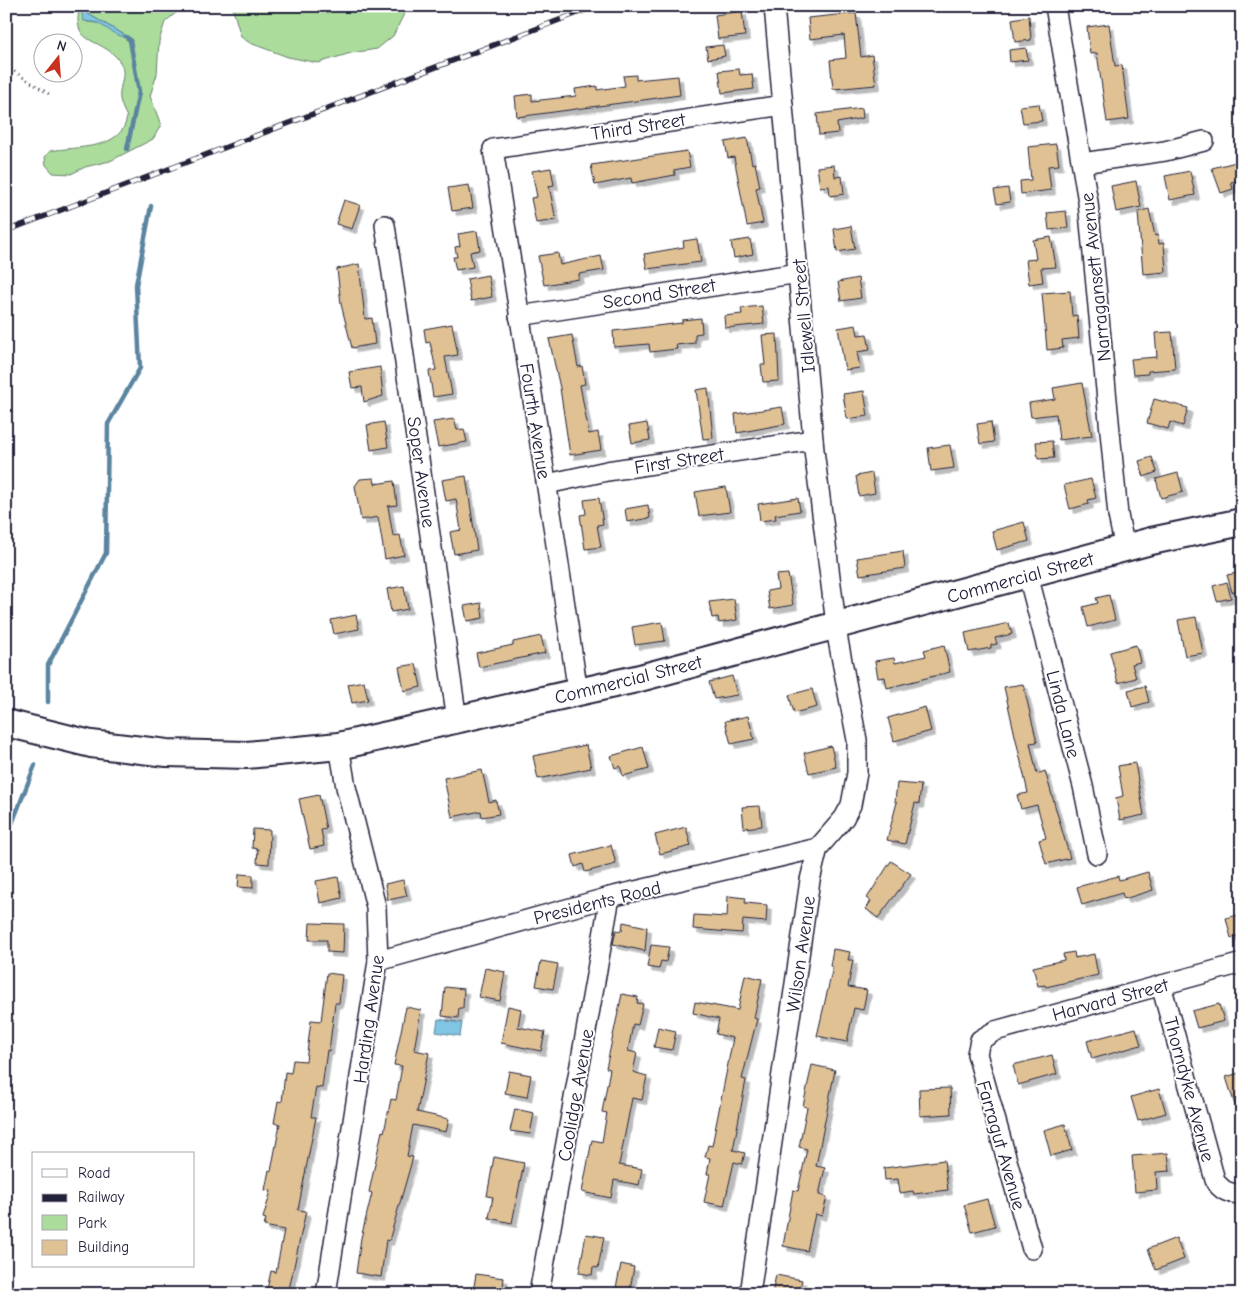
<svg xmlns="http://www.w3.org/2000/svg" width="1248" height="1300" font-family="'Comic Neue',sans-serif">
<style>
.green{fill:#abdc9c;stroke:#667f6c}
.water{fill:#80c5e1;stroke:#5a849f}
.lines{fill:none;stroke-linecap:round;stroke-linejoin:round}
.stream{stroke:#5a849f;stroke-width:4.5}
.building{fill:#e0c193;stroke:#22223b;filter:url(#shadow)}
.street-casing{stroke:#22223b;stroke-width:22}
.secondary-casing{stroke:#22223b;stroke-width:30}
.path{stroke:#22223b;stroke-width:2.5;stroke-dasharray:1 4;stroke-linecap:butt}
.street{stroke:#fff;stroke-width:19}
.secondary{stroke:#fff;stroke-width:26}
.rail-casing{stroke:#22223b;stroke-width:5.5}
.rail{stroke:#fff;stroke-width:4;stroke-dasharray:11;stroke-linecap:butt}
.labels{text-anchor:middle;stroke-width:4;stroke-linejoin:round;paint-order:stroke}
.street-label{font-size:19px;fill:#22223b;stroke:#fff}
</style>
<defs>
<filter id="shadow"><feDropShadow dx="4.5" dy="4.5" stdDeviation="0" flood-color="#0004"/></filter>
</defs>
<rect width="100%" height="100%" fill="#fff"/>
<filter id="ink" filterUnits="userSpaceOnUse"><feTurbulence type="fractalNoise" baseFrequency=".02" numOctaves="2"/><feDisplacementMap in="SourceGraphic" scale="10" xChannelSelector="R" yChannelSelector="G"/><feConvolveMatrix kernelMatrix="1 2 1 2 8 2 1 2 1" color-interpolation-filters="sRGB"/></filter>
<g filter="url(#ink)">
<!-- green -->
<g class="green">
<path d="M80 6 87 22 98 23 132 41V39L88 14V9L90 6H184L165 22 159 41 157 74 150 96 161 125 153 139 110 161 85 167 71 174 53 173 46 165 45 157 50 151C76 146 122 151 127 117 124 111 121 105 120 99 118 84 130 73 117 58 99 37 70 45 80 6Z"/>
<polygon points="232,6 408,6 393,36 377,49 351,53 318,63 288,57 250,43 241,37"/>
</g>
<!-- water -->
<g class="water">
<polygon points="90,6 88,14 133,40 115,34 98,23 84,21 80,7"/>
<polygon points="438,1019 462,1023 460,1036 436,1032"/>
</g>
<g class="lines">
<!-- stream -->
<g class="stream">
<polyline points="126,37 130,40 139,92 127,149"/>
<polyline points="48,702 48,665 106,553 108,424 140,368 136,285 151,206"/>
<polyline points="6,839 35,765"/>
</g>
</g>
<!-- building -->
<g class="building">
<polygon points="742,11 745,36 718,39 715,15"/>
<polygon points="856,13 861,57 872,55 876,85 833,89 830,60 846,58 844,35 810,39 808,18"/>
<polygon points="1029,16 1031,40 1015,42 1012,19"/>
<polygon points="1109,24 1115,66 1122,65 1129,119 1107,122 1097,53 1090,54 1087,27"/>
<polygon points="723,45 725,56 708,59 706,47"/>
<polygon points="1026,48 1028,60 1010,62 1009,50"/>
<polygon points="739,69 740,75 752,74 754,89 722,93 719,71"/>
<polygon points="636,75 636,80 678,76 680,95 517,117 515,96 532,94 532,101 576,96 575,89 597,86 597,90 625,86 623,76"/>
<polygon points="1039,104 1042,121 1023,123 1020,106"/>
<polygon points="862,108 863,118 837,123 838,133 819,135 817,114"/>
<polygon points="747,138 752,164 755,163 760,187 756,188 763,223 747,226 734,157 728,158 725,142"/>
<polygon points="1056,144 1059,165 1048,166 1051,190 1021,194 1020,181 1031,180 1028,147"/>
<polygon points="687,151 690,167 674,170 675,175 632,183 631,178 595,185 591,165"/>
<polygon points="1240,161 1242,180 1231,182 1233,189 1221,193 1212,168"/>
<polygon points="834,165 835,177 842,176 844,194 830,196 829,186 820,187 817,167"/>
<polygon points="551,168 554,185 549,186 556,220 536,223 531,198 537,197 532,171"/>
<polygon points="1190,171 1195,195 1170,200 1165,176"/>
<polygon points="1136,181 1141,207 1116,212 1111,186"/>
<polygon points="469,185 473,208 452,211 448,188"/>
<polygon points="1008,188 1010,202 997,204 994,190"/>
<polygon points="344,200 360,205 352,229 336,224"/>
<polygon points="1149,209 1155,236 1158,235 1159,244 1164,243 1166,272 1143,274 1138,212"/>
<polygon points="1066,211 1068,228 1049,230 1047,213"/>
<polygon points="851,226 855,249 837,252 834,229"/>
<polygon points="477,231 480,250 470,252 473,267 456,270 453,257 457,257 455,247 460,246 458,234"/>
<polygon points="1051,237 1056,267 1041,268 1043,282 1029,284 1026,260 1036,259 1033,240"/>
<polygon points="697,239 701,262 647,269 644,254 684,247 683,241"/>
<polygon points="750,239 753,254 734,258 731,242"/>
<polygon points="558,253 560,265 601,256 604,270 579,274 579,279 544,285 538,256"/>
<polygon points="359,264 365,319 372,318 375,344 352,348 341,304 337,269"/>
<polygon points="488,275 492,297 471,301 467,279"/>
<polygon points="858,278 861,298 841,301 838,282"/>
<polygon points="1070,291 1072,316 1077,315 1079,338 1062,340 1063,348 1047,350 1042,293"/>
<polygon points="762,306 764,324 725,328 724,316 742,314 741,308"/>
<polygon points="701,318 702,333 695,334 695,343 676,345 677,349 650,352 649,344 614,347 613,331 682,323 682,320"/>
<polygon points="452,324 458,355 445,357 452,394 433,397 429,371 436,370 430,342 426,343 424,329"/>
<polygon points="856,325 858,335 867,334 870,350 857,352 860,368 845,370 838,328"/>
<polygon points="1172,332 1175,369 1148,371 1148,374 1133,375 1131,359 1157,357 1155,333"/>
<polygon points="777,334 779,381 763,382 761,365 765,365 762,335"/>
<polygon points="572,335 578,367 582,366 585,384 580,385 589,434 598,432 601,450 570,455 560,388 549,339"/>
<polygon points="380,367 383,396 364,402 362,387 352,388 349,372"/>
<polygon points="1082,383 1092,436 1059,440 1056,414 1031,417 1029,403 1055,399 1053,388"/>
<polygon points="708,388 713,438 703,439 696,390"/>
<polygon points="864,391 868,416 847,419 843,394"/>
<polygon points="1154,399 1188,408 1183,426 1170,422 1168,429 1147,423"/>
<polygon points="782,407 785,424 737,433 735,414"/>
<polygon points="454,419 457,430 464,429 467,442 438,447 433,422"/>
<polygon points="384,422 388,447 371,450 367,425"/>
<polygon points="991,422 994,442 980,444 977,424"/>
<polygon points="647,423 650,440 632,443 629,426"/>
<polygon points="1052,441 1054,458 1038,459 1036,442"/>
<polygon points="950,445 954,468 931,471 928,448"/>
<polygon points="1152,457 1157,472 1144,477 1139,461"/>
<polygon points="872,473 875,493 859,496 856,476"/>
<polygon points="1178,473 1183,492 1161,498 1156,479"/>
<polygon points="466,476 477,550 454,554 450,532 461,530 456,499 446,501 442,480"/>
<polygon points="374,478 375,484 394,481 397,505 388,506 393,536 400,535 404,555 385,559 378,517 361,520 355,486 360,479"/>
<polygon points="1091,479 1096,498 1088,500 1089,504 1070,509 1064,485"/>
<polygon points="726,487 730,512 699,516 695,492"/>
<polygon points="599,498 603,524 597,525 601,547 585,549 580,515 586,514 584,500"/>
<polygon points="798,498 800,511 775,515 776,519 760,521 758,504"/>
<polygon points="648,505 650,518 627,522 625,509"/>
<polygon points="1024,522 1029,541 997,550 992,531"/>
<polygon points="903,551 905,568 860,575 857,558"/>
<polygon points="1242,572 1242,589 1232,592 1227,575"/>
<polygon points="788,574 793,605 770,609 767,591 778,589 776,575"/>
<polygon points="1227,582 1231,598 1217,601 1213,586"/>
<polygon points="404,586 408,609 391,612 387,589"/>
<polygon points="1109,595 1115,620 1088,627 1083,607 1098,603 1096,598"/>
<polygon points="734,599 737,620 719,623 718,617 712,618 709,602"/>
<polygon points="481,603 483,618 467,621 464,606"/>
<polygon points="356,615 359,629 334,634 331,620"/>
<polygon points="1196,617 1203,653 1185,656 1178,620"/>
<polygon points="662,622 665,641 635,645 632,627"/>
<polygon points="1009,623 1012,634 995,638 997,644 991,645 991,648 969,652 965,633"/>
<polygon points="541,636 545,653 479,667 476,653 513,645 513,642"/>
<polygon points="944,645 950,672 887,688 885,677 878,678 875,661 894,658 895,663 926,656 924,650"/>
<polygon points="1136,645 1140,662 1132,664 1136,678 1118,683 1110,652"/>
<polygon points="416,664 421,687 404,691 399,667"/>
<polygon points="732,676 737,695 714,699 709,682"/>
<polygon points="364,681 368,700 352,703 348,684"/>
<polygon points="1023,684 1037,742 1030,743 1037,774 1045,771 1070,858 1046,864 1039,840 1046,838 1037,805 1021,809 1017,795 1028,793 1004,687"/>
<polygon points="1145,686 1149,702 1132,707 1128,690"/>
<polygon points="812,689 817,707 794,713 789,695"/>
<polygon points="925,707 931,731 894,741 888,718"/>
<polygon points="748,716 754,739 731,744 725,721"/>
<polygon points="586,745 591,768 538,779 533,756"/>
<polygon points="831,746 836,767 809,773 804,753"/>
<polygon points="643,747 649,769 623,776 620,766 615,768 611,756"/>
<polygon points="1135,763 1144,815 1120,820 1116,798 1123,796 1118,766"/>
<polygon points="482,770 489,802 496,800 499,814 482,817 481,811 452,817 444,778"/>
<polygon points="897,783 921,785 919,804 915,803 905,844 887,840 897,802 895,802"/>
<polygon points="319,795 326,829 321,830 324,846 310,849 299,799"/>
<polygon points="760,806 762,826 744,828 742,807"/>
<polygon points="686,827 691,846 660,854 655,835"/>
<polygon points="253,829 270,830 269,864 257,863 258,849 252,848"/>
<polygon points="611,845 616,864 585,872 583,864 575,867 572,855"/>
<polygon points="891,861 911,874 878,918 866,909 871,901 867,898"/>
<polygon points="1148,872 1153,890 1124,899 1122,893 1082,905 1077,887 1118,876 1119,880"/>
<polygon points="239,874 253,875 253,888 238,887"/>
<polygon points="338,877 342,898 320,903 316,881"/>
<polygon points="403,880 407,896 388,900 385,884"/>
<polygon points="728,896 746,898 745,903 767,905 766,922 743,920 742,933 693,929 694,915 727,917"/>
<polygon points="1242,914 1242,935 1231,938 1226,918"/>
<polygon points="623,922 647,927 645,951 613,944 616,930 622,931"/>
<polygon points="310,923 344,924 343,953 327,952 327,940 309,940"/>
<polygon points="651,945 669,947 666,962 661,961 659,969 647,967"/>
<polygon points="833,949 850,952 848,960 853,960 848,987 867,990 863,1010 854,1008 847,1042 817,1036 833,967 830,966"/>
<polygon points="1074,952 1075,958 1094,954 1098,975 1046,987 1045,985 1038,986 1033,967 1064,960 1063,954"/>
<polygon points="541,961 558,964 553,989 536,986"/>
<polygon points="485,968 505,972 500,1001 479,997"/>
<polygon points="327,973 342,975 339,1003 335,1003 329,1051 327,1050 322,1088 316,1087 311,1117 316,1117 298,1210 306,1211 288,1294 266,1294 271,1271 276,1272 284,1230 264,1226 266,1219 263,1218 271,1191 265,1190 269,1170 271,1171 280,1124 274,1123 278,1101 282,1102 285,1072 291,1073 293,1060 306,1061 311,1020 321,1021"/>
<polygon points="745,975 762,979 754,1018 757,1019 742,1079 746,1080 733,1150 745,1153 742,1164 734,1162 724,1206 704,1202 710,1174 707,1174 710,1158 705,1157 708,1145 712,1146 733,1038 716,1034 719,1019 693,1013 695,1002 738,1010"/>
<polygon points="445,987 464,989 463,1008 459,1008 458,1018 442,1016"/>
<polygon points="622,994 638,997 637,1003 643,1004 638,1025 633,1024 628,1051 637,1053 633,1072 647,1076 642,1100 632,1098 619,1165 642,1169 639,1185 614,1180 611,1198 582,1192 592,1140 602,1142 607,1113 602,1112 610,1069 606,1068"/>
<polygon points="1219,1004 1224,1021 1197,1028 1192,1011"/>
<polygon points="508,1006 521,1009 518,1027 545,1032 541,1051 501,1043"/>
<polygon points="406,1007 421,1010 414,1050 429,1053 417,1112 449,1119 446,1132 413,1125 407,1156 413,1157 389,1241 386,1240 381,1277 356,1273 361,1238 372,1193 369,1192 382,1131 384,1132 391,1099 396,1100 402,1066 394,1065"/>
<polygon points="658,1027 676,1031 672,1050 654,1047"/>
<polygon points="1136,1028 1141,1045 1092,1059 1087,1041"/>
<polygon points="1052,1055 1057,1074 1018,1085 1013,1065"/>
<polygon points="812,1065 835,1070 816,1166 825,1168 819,1195 827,1197 822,1216 815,1214 807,1251 783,1246 793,1190 798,1191 807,1149 799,1147 807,1107 803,1106"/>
<polygon points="509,1071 531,1075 527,1097 505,1093"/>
<polygon points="1242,1072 1242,1118 1239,1118 1226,1077"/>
<polygon points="950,1088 951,1114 920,1116 919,1089"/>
<polygon points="1159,1089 1166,1113 1138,1121 1131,1097"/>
<polygon points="515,1109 534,1113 530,1134 510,1131"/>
<polygon points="1065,1124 1072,1150 1051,1156 1044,1130"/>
<polygon points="1168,1153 1170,1171 1156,1172 1157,1190 1135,1192 1132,1156"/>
<polygon points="494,1157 524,1163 512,1223 489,1218 493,1197 487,1196"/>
<polygon points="944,1160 948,1190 914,1194 913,1191 900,1193 898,1179 885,1180 884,1168"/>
<polygon points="987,1199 995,1226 972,1232 964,1205"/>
<polygon points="586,1234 604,1237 598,1268 593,1267 592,1275 579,1273"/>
<polygon points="1176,1238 1184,1259 1156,1270 1148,1249"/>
<polygon points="621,1264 634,1267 630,1290 616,1288"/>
<polygon points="476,1274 504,1278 502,1294 473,1292"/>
<polygon points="776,1275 802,1280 799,1294 772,1294"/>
</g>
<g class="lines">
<defs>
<g id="street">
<polyline points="1055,6 1088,202 1118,515 1125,549"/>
<polyline points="1082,163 1165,151 1204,141"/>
<polyline points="385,225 457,720"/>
<polyline points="519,316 799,273"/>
<polyline points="547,484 607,471 813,440"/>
<polyline points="1028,575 1083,786 1097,854"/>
<polyline points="578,693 555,538 493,149 783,105"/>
<polyline points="378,961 610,897 818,848"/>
<path d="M1161 985 1215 1180C1220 1190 1230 1195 1242 1193"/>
<polyline points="1032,1249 977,1054 980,1040 995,1031 1242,963"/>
<polyline points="326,1294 378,961 376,907 346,787 339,746"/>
<polyline points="539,1294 610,897"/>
<polyline points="750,1294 810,880 818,848 844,818 851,805 857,773 857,740 838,640 814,450 774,6"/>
</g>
<polyline id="secondary" points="6,723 91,744 167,753 247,755 339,746 636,679 1151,541 1242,522"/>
</defs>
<!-- street casing -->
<use href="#street" class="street-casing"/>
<!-- secondary casing -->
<use href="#secondary" class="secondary-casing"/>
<!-- path -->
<polyline class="path" points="6,66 52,96"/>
<!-- street -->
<use href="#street" class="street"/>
<!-- secondary -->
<use href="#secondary" class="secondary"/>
<defs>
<polyline id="rail" points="6,231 596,6"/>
</defs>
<!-- rail casing -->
<use href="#rail" class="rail-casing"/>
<!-- rail -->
<use href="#rail" class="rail"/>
</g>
</g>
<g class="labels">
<!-- street labels -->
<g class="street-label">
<text transform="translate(638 126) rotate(-9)" y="7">Third Street</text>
<text transform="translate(1095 277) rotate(-96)" y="7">Narragansett Avenue</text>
<text transform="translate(659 293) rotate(-9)" y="7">Second Street</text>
<text transform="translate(803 316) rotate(-95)" y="7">Idlewell Street</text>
<text transform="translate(536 421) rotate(81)" y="7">Fourth Avenue</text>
<text transform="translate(679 460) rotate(-9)" y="7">First Street</text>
<text transform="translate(422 472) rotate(82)" y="7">Soper Avenue</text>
<text transform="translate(1020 577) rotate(-15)" y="7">Commercial Street</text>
<text transform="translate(628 679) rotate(-14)" y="7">Commercial Street</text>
<text transform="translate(1064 714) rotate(76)" y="7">Linda Lane</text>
<text transform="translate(597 902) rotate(-14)" y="7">Presidents Road</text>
<text transform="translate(800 954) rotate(-82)" y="7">Wilson Avenue</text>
<text transform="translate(1110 999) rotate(-15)" y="7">Harvard Street</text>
<text transform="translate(368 1019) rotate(-82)" y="7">Harding Avenue</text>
<text transform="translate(1190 1089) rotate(75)" y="7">Thorndyke Avenue</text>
<text transform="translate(575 1095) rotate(-80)" y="7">Coolidge Avenue</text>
<text transform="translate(1002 1145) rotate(74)" y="7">Farragut Avenue</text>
</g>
</g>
<!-- margin -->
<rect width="1248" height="1300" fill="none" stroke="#fff" stroke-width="25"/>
<rect x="12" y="12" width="1223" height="1275" fill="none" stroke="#22223b" stroke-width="2" filter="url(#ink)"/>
<!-- legend -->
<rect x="32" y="1152" width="162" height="115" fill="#ffffff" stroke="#a7a7b1"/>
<rect x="42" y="1169" width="25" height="8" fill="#ffffff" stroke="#a7a7b1"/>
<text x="78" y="1178" font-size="15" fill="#22223b">Road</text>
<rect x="42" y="1194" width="25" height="8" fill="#22223b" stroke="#a7a7b1"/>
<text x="78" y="1202" font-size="15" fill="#22223b">Railway</text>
<rect x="42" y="1215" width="25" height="15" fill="#abdc9c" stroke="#a7a7b1"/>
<text x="78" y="1228" font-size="15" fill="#22223b">Park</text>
<rect x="42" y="1240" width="25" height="15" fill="#e0c193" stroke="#a7a7b1"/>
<text x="78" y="1252" font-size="15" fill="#22223b">Building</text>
<!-- north arrow -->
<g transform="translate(58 58) rotate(17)"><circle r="24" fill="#ffffff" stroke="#a7a7b1"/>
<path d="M0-4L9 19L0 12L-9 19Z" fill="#c8321e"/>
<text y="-8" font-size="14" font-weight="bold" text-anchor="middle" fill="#22223b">N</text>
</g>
</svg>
